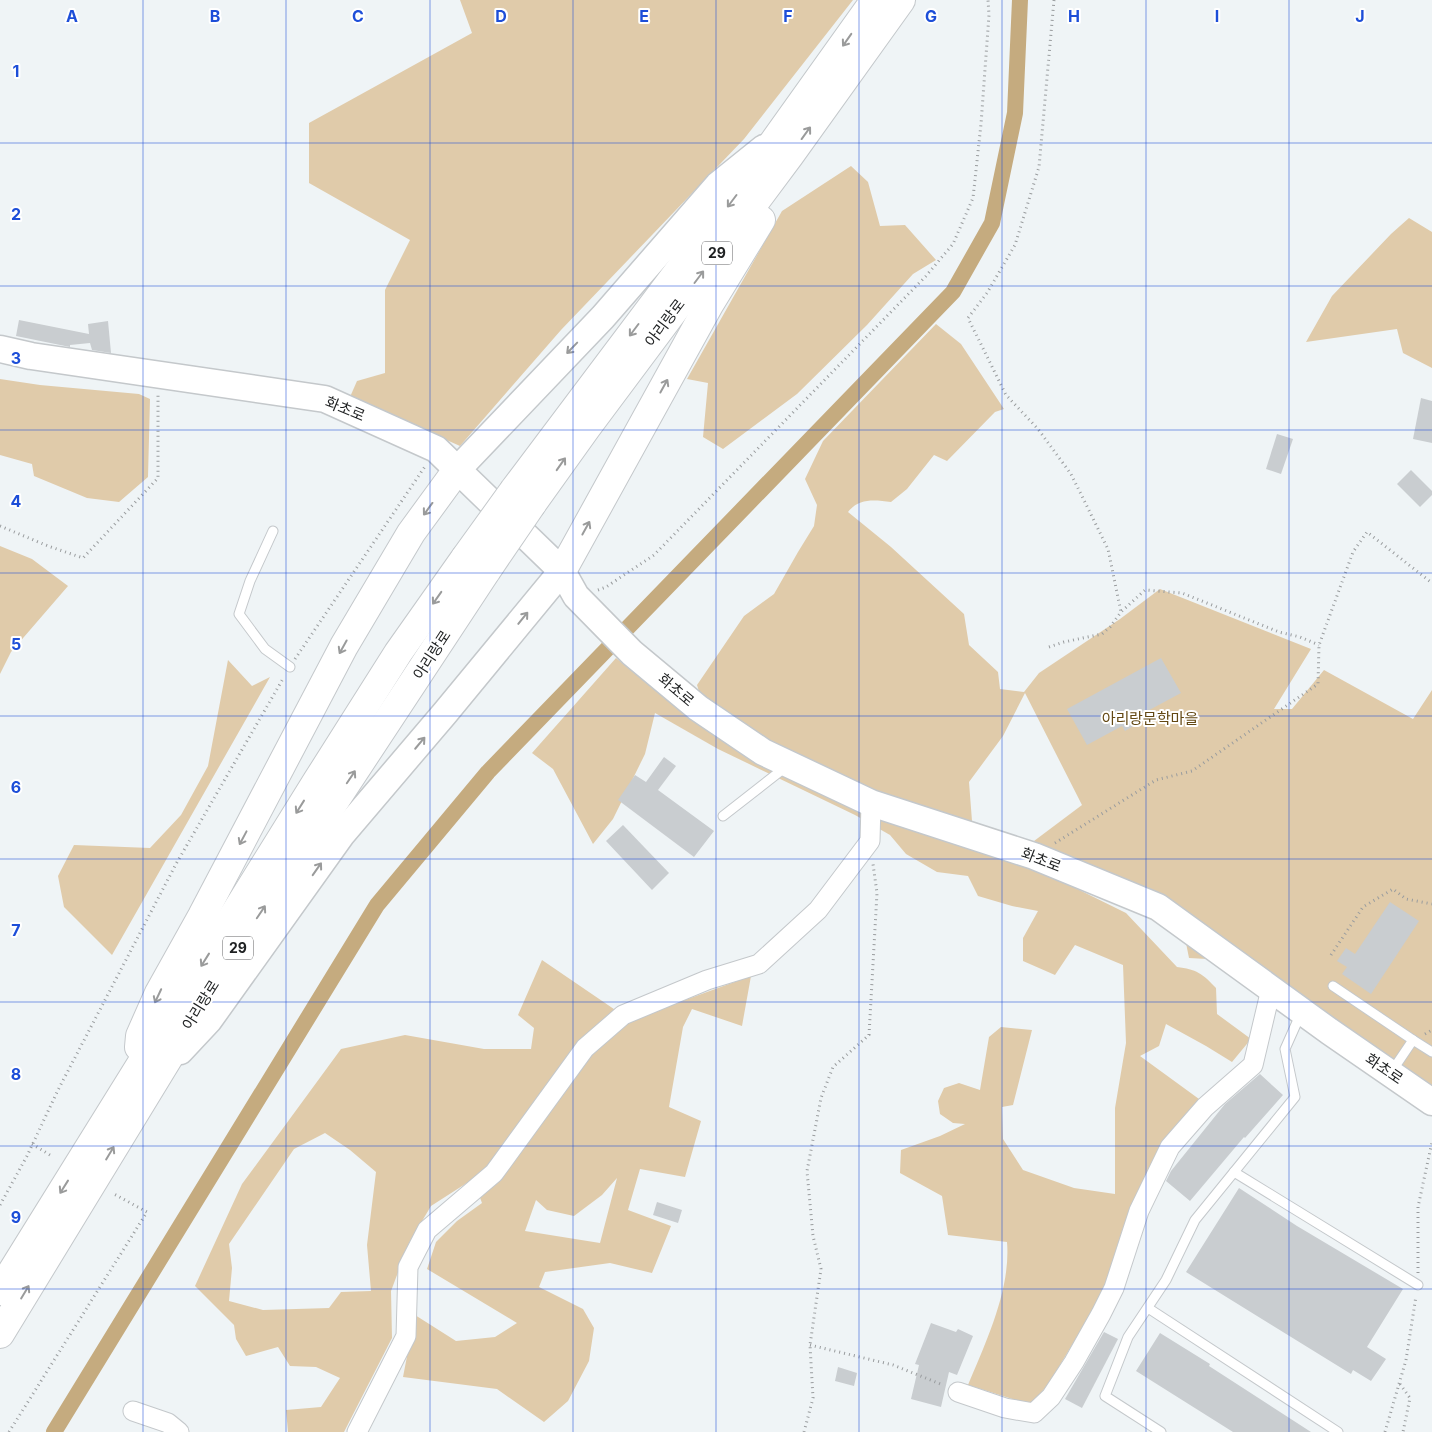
<svg xmlns="http://www.w3.org/2000/svg" width="1432" height="1432" font-family="Inter,'Noto Sans KR',sans-serif">
<style>
.green{fill:#e0cbaa;fill-rule:evenodd}
.lines{fill:none;stroke-linecap:round;stroke-linejoin:round}
.canal{stroke:#c5ab7f;stroke-width:16}
.building{fill:#c9cdd0}
.lane-casing{stroke:#c4c8cb;stroke-width:11}
.street-casing{stroke:#c4c8cb;stroke-width:21}
.secondary-casing{stroke:#c4c8cb;stroke-width:29}
.primary-casing{stroke:#c4c8cb;stroke-width:30}
.path{stroke:#999c9e;stroke-width:3;stroke-dasharray:1 4;stroke-linecap:butt}
.lane{stroke:#fff;stroke-width:9}
.street{stroke:#fff;stroke-width:19}
.secondary{stroke:#fff;stroke-width:26}
.primary{stroke:#fff;stroke-width:28}
.primary-bridge-casing{stroke:#c4c8cb;stroke-width:30;stroke-linecap:butt}
.primary-bridge{stroke:#fff;stroke-width:28}
.oneway{stroke:#9a9b9b}
.grid{fill:none;stroke:#1d4ed8;stroke-width:1;stroke-opacity:0.55}
.labels{text-anchor:middle;stroke-width:4;stroke-linejoin:round;paint-order:stroke}
.shield{fill:#fff;stroke:#626364;stroke-width:1}
.shield-label{font-size:14px;font-weight:bold;fill:#1e2021}
.street-label{font-size:15px;fill:#1e2021;stroke:#fff}
.park-label{font-size:15px;fill:#634813;stroke:#fff}
.grid-label{font-size:16px;text-anchor:middle;font-weight:bold;fill:#1d4ed8;stroke:#fff;stroke-width:4;stroke-linejoin:round;paint-order:stroke}
</style>
<rect width="100%" height="100%" fill="#eff4f6"/>
<!-- green -->
<g class="green">
<polygon points="460,0 853,0 744,139 561,330 460,446 350,397 357,381 385,373 385,290 410,240 309,183 309,123 472,33"/>
<polygon points="851,166 868,182 880,226 905,225 936,260 913,274 867,325 797,394 723,449 703,437 708,383 687,379 782,211"/>
<polygon points="1409,218 1432,232 1432,368 1403,353 1397,329 1306,342 1332,296 1391,234"/>
<path d="M936 324 961 344 1004 409 995 412 947 461 934 455 907 489 891 502C874 500 859 498 848 512L891 547 964 614 969 645 998 672 1000 689 1024 692 1039 673 1120 619 1160 589 1311 649 1274 709H1292L1324 670 1413 719 1432 690V1093L1243 961 1189 958 1181 918 1034 841 1082 805 1025 693 1003 736 969 782 972 821 971 848 1047 874 1126 913 1177 967C1196 969 1203 974 1216 988L1217 1014 1251 1039 1232 1062 1206 1046 1166 1024 1159 1046 1140 1056 1199 1099 1157 1153 1122 1231 1102 1295 1051 1380 1032 1405 968 1385C986 1342 1011 1289 1007 1242L948 1235 942 1196 900 1173 901 1150 940 1136 965 1124 953 1123 940 1114 938 1101 944 1088 959 1083 980 1090 989 1037 1001 1027 1032 1030 1013 1105 1002 1107 1003 1139 1023 1170 1074 1188 1115 1194V1108L1126 1043 1123 965 1075 945 1055 975 1023 961V938L1038 911 1012 906 978 896 968 876 937 872 906 854 890 835 855 815 718 749 655 713 645 754 613 819 593 844 553 769 532 753 616 658 663 695 711 730 697 685 744 616 774 594 798 552 814 526 817 505 805 479 823 441Z"/>
<polygon points="0,379 40,385 139,394 150,399 148,477 119,502 87,498 34,476 32,464 0,455"/>
<polygon points="0,546 32,559 68,586 11,652 0,674"/>
<polygon points="228,660 252,686 270,677 112,955 64,907 58,876 74,845 150,848 181,815 208,766"/>
<path d="M542 960 630 1020 751 976 742 1026 692 1009 683 1027 669 1107 701 1121 685 1177 640 1169 628 1210 671 1226 652 1273 610 1263 545 1272 539 1287 583 1309 594 1328 589 1361 568 1401 544 1422 497 1389 403 1377 415 1315 456 1341 495 1337 517 1323 427 1269 436 1242 457 1221 482 1203 473 1179 431 1206 409 1243 391 1291 392 1338 344 1432H288L286 1410 321 1407 340 1378 316 1367 290 1366 278 1347 246 1356 236 1339 234 1325 195 1286 242 1184 341 1049 405 1035 484 1049H531L534 1028 518 1015ZM325 1133 350 1150 376 1172 367 1245 371 1291 341 1292 329 1308 263 1310 229 1301 232 1268 229 1244 294 1149ZM617 1178 600 1243 525 1231 536 1200 547 1210 574 1216 602 1195Z"/>
</g>
<g class="lines">
<!-- canal -->
<polyline class="canal" points="54,1432 377,905 488,772 953,292 992,223 1015,113 1020,0"/>
</g>
<!-- building -->
<g class="building">
<polygon points="19,320 89,334 88,324 108,321 111,353 92,350 90,343 70,345 70,347 16,336"/>
<polygon points="1421,398 1432,401 1432,443 1413,439"/>
<polygon points="1277,434 1293,439 1281,474 1266,469"/>
<polygon points="1411,470 1432,491 1432,495 1420,507 1397,484"/>
<polygon points="1161,658 1181,693 1140,715 1144,720 1125,731 1122,726 1087,745 1067,709"/>
<polygon points="664,757 676,766 658,790 714,831 694,857 618,800 635,775 646,782"/>
<polygon points="623,825 669,873 652,890 606,841"/>
<polygon points="1390,902 1419,921 1371,994 1342,974 1347,967 1337,961 1346,948 1355,954"/>
<polygon points="1260,1074 1283,1095 1245,1138 1244,1137 1190,1201 1166,1181 1171,1171 1225,1104"/>
<polygon points="1239,1188 1297,1226 1403,1289 1367,1347 1386,1359 1371,1381 1353,1370 1351,1374 1186,1272"/>
<polygon points="657,1202 682,1210 678,1223 653,1215"/>
<polygon points="931,1323 956,1332 958,1329 973,1336 957,1375 949,1372 941,1407 911,1399 919,1365 915,1364"/>
<polygon points="1104,1332 1118,1339 1082,1408 1065,1399"/>
<polygon points="1160,1333 1210,1364 1209,1366 1311,1432 1233,1432 1136,1371"/>
<polygon points="838,1367 857,1373 854,1386 835,1381"/>
</g>
<g class="lines">
<defs>
<g id="lane">
<polyline points="273,531 250,581 239,614 265,649 290,667"/>
<polyline points="723,816 787,766"/>
<polyline points="1333,986 1413,1040"/>
<polyline points="1392,1071 1413,1040 1432,1052"/>
<polyline points="1234,1172 1418,1285"/>
<polyline points="1148,1308 1338,1432"/>
<polyline points="1161,1432 1105,1396 1128,1337 1166,1280 1195,1220 1295,1097 1285,1049 1301,1013"/>
</g>
<g id="street">
<polyline points="958,1392 1005,1408 1034,1413 1051,1397 1074,1362 1101,1314 1114,1288 1139,1211 1170,1147 1205,1107 1253,1065 1271,989"/>
<polyline points="133,1411 168,1423 179,1432"/>
<polyline points="357,1432 406,1336 408,1267 427,1230 494,1173 585,1048 623,1015 707,980 759,964 818,910 870,841 871,803"/>
</g>
<g id="secondary">
<polyline points="0,349 31,356 325,399 436,449 562,571 576,596 632,653 698,708 763,752 871,803 1034,856 1158,907 1329,1031 1432,1102"/>
<polyline points="457,470 603,317 718,185 764,148"/>
<polyline points="180,1051 209,1020 342,834 445,713 562,571"/>
</g>
<g id="primary">
<polyline points="514,490 738,192 875,0"/>
<polyline points="532,504 587,427 790,155 901,0"/>
<polyline points="562,571 709,305 761,220"/>
<polyline points="139,1047 140,1036 159,993 202,916 344,646 411,533 457,470"/>
<polyline points="0,1291 317,781 398,653 465,558"/>
<polyline points="0,1334 205,998 487,570"/>
</g>
</defs>
<!-- lane casing -->
<use href="#lane" class="lane-casing"/>
<!-- street casing -->
<use href="#street" class="street-casing"/>
<!-- secondary casing -->
<use href="#secondary" class="secondary-casing"/>
<!-- primary casing -->
<use href="#primary" class="primary-casing"/>
<!-- path -->
<g class="path">
<polyline points="1054,0 1039,167 1015,245 987,293 968,318 1006,395 1038,429 1071,474 1108,549 1121,612"/>
<polyline points="0,526 48,546 83,558 158,478 158,393"/>
<polyline points="598,590 606,587 654,555 926,276 953,244 973,198 981,124 989,15 988,0"/>
<polyline points="1049,647 1064,642 1102,634 1110,627 1121,612 1145,590 1182,593 1279,632 1300,637 1319,645"/>
<polyline points="295,659 426,465"/>
<polyline points="1055,843 1156,780 1192,771 1318,684 1319,645 1353,552 1367,532 1432,583"/>
<polyline points="1331,955 1363,907 1393,889 1406,899 1432,904"/>
<polyline points="1425,1034 1432,1030"/>
<polyline points="32,1144 50,1155"/>
<polyline points="0,1205 27,1156 58,1090 176,864 284,677"/>
<polyline points="1418,1273 1418,1207 1432,1142"/>
<polyline points="810,1345 893,1365 943,1385"/>
<polyline points="1400,1384 1410,1398 1403,1432"/>
<polyline points="9,1432 147,1212 114,1194"/>
<polyline points="804,1432 813,1398 810,1345 821,1269 813,1236 807,1171 821,1098 833,1067 869,1035 877,893 873,864"/>
<polyline points="1385,1432 1406,1360 1416,1296"/>
</g>
<!-- lane -->
<use href="#lane" class="lane"/>
<!-- street -->
<use href="#street" class="street"/>
<!-- secondary -->
<use href="#secondary" class="secondary"/>
<!-- primary -->
<use href="#primary" class="primary"/>
<defs>
<g id="primary-bridge">
<polyline points="465,558 514,490"/>
<polyline points="487,570 532,504"/>
</g>
</defs>
<!-- primary-bridge casing -->
<use href="#primary-bridge" class="primary-bridge-casing"/>
<!-- primary-bridge -->
<use href="#primary-bridge" class="primary-bridge"/>
</g>
<!-- one-way arrows -->
<defs><path id="oneway-shaft" d="M-6 0H5M1.5-3L5.5 0L1.5 3" fill="none" stroke-width="1.6" stroke-linecap="round" stroke-linejoin="round" transform="scale(1.25)"/></defs>
<g class="oneway">
<use href="#oneway-shaft" transform="translate(847 40) rotate(125)"/>
<use href="#oneway-shaft" transform="translate(806 133) rotate(-54)"/>
<use href="#oneway-shaft" transform="translate(732 201) rotate(127)"/>
<use href="#oneway-shaft" transform="translate(699 277) rotate(-53)"/>
<use href="#oneway-shaft" transform="translate(634 330) rotate(127)"/>
<use href="#oneway-shaft" transform="translate(572 348) rotate(134)"/>
<use href="#oneway-shaft" transform="translate(664 386) rotate(-61)"/>
<use href="#oneway-shaft" transform="translate(561 464) rotate(-55)"/>
<use href="#oneway-shaft" transform="translate(428 509) rotate(126)"/>
<use href="#oneway-shaft" transform="translate(586 528) rotate(-61)"/>
<use href="#oneway-shaft" transform="translate(437 598) rotate(125)"/>
<use href="#oneway-shaft" transform="translate(523 618) rotate(-51)"/>
<use href="#oneway-shaft" transform="translate(343 647) rotate(119)"/>
<use href="#oneway-shaft" transform="translate(420 743) rotate(-50)"/>
<use href="#oneway-shaft" transform="translate(351 777) rotate(-56)"/>
<use href="#oneway-shaft" transform="translate(300 807) rotate(122)"/>
<use href="#oneway-shaft" transform="translate(243 838) rotate(118)"/>
<use href="#oneway-shaft" transform="translate(317 869) rotate(-55)"/>
<use href="#oneway-shaft" transform="translate(261 912) rotate(-56)"/>
<use href="#oneway-shaft" transform="translate(205 960) rotate(122)"/>
<use href="#oneway-shaft" transform="translate(158 996) rotate(115)"/>
<use href="#oneway-shaft" transform="translate(110 1153) rotate(-59)"/>
<use href="#oneway-shaft" transform="translate(64 1187) rotate(122)"/>
<use href="#oneway-shaft" transform="translate(25 1292) rotate(-59)"/>
</g>
<!-- grid -->
<path class="grid" d="M143 0V1432M286 0V1432M430 0V1432M573 0V1432M716 0V1432M859 0V1432M1002 0V1432M1146 0V1432M1289 0V1432M0 143H1432M0 286H1432M0 430H1432M0 573H1432M0 716H1432M0 859H1432M0 1002H1432M0 1146H1432M0 1289H1432"/>
<g class="labels">
<!-- shield labels -->
<g class="shield">
<rect x="702" y="241.5" width="30" height="23" rx="4"/>
<rect x="223" y="936.5" width="30" height="23" rx="4"/>
</g>
<g class="shield-label">
<text x="717" y="258">29</text>
<text x="238" y="953">29</text>
</g>
<!-- street labels -->
<g class="street-label">
<text transform="translate(665 323) rotate(-53)" y="5">아리랑로</text>
<text transform="translate(345 409) rotate(22)" y="5">화초로</text>
<text transform="translate(432 655) rotate(-57)" y="5">아리랑로</text>
<text transform="translate(676 690) rotate(40)" y="5">화초로</text>
<text transform="translate(1041 860) rotate(21)" y="5">화초로</text>
<text transform="translate(201 1005) rotate(-58)" y="5">아리랑로</text>
<text transform="translate(1384 1069) rotate(34)" y="5">화초로</text>
</g>
<!-- park labels -->
<g class="park-label">
<text x="1150" y="724">아리랑문학마을</text>
</g>
</g>
<g class="grid-label">
<text x="72" y="22">A</text>
<text x="215" y="22">B</text>
<text x="358" y="22">C</text>
<text x="501" y="22">D</text>
<text x="644" y="22">E</text>
<text x="788" y="22">F</text>
<text x="931" y="22">G</text>
<text x="1074" y="22">H</text>
<text x="1217" y="22">I</text>
<text x="1360" y="22">J</text>
<text x="16" y="77">1</text>
<text x="16" y="220">2</text>
<text x="16" y="364">3</text>
<text x="16" y="507">4</text>
<text x="16" y="650">5</text>
<text x="16" y="793">6</text>
<text x="16" y="936">7</text>
<text x="16" y="1080">8</text>
<text x="16" y="1223">9</text>
</g>
</svg>
